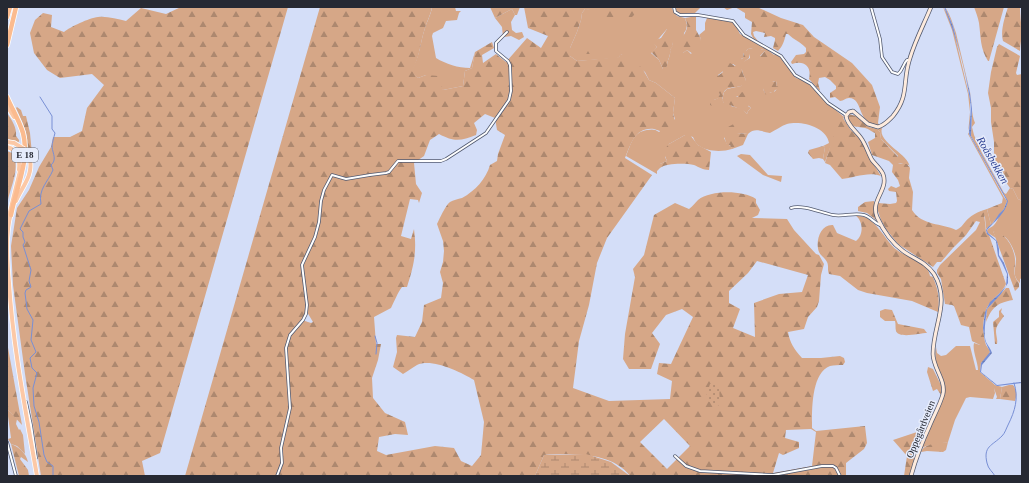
<svg xmlns="http://www.w3.org/2000/svg" width="1029" height="483" font-family="Georgia,serif">
<style>
.grass{fill:#d6a787;fill-rule:evenodd}
.forest{fill:url(#forest-firs);fill-rule:evenodd}
.wetland{fill:url(#wetland-marsh)}
.park{fill:url(#park-dots)}
.water{fill:url(#water-ripples)}
.lines{fill:none;stroke-linecap:round;stroke-linejoin:round}
.stream{stroke:#788fd5;stroke-width:1}
.minor-casing{stroke:#525a70;stroke-width:3.5}
.secondary-casing{stroke:#525a70;stroke-width:4.5}
.trunk-casing{stroke:#fff;stroke-width:5.5}
.motorway-casing{stroke:#fff;stroke-width:6}
.minor{stroke:#fff;stroke-width:2}
.secondary{stroke:#feebdd;stroke-width:3}
.trunk{stroke:#fcc8a6;stroke-width:4}
.motorway{stroke:#fbbb8f;stroke-width:4.5}
.trunk-bridge-casing{stroke:#fff;stroke-width:5.5;stroke-linecap:butt}
.trunk-bridge{stroke:#fcc8a6;stroke-width:4}
.labels{text-anchor:middle;stroke-width:3;stroke-linejoin:round;paint-order:stroke}
.shield{fill:#e6ecfc;stroke:#60646f;stroke-width:1}
.shield-label{font-size:9px;font-weight:bold;fill:#262933}
.street-label{font-size:10px;fill:#262933;stroke:#e6ecfc}
.water-label{font-size:11px;font-style:italic;fill:#2d4092;stroke:#e6ecfc}
</style>
<defs>
<pattern id="forest-firs" width="22" height="20" patternUnits="userSpaceOnUse"><rect width="22" height="20" fill="#d6a787"/><path d="M5 1l3.5 6h-7zM16 11l3.5 6h-7z" fill="#ad886f"/></pattern>
<pattern id="wetland-marsh" width="20" height="14" patternUnits="userSpaceOnUse"><rect width="20" height="14" fill="#d6a787"/><path d="M1 5h8M5 5V1M11 12h8M15 12V8" fill="none" stroke="#ad886f"/></pattern>
<pattern id="park-dots" width="8" height="8" patternUnits="userSpaceOnUse"><rect width="8" height="8" fill="#d6a787"/><path d="M2 2h.1M6 6h.1" fill="none" stroke="#ad886f" stroke-width="1.8" stroke-linecap="round"/></pattern>
<pattern id="water-ripples" width="26" height="14" patternUnits="userSpaceOnUse"><rect width="26" height="14" fill="#788fd5"/><path d="M2 4q2-2 4 0t4 0M15 11q2-2 4 0t4 0" fill="none" stroke="#6275ad"/></pattern>
</defs>
<rect width="100%" height="100%" fill="#d4def8"/>
<!-- grass -->
<g class="grass">
<path d="M432 7H455L456 11H461L459 13 457 20 446 21 443 28 433 33 432 36 436 58C446 64 458 68 470 68L475 52 472 68 465 71 463 86 443 90 426 75 418 78 411 71C420 57 420 43 425 28 427 21 431 15 432 7Z"/>
<path d="M637 7H671L677 16 685 18 687 25 686 30 684 33 683 53 687 50 691 54 701 39 699 35 705 30V23L707 18H710L734 22 740 34 764 47H763L761 50H765V51L760 56 775 55 771 51 782 58 796 78C811 81 819 95 830 105 835 110 840 113 844 117L830 148 825 162 823 159 825 147 823 146 829 143C827 127 801 120 787 124 781 126 776 130 770 133 762 132 755 127 748 134L737 133V131L724 138 727 144 731 146 732 149C722 152 707 152 698 145 696 144 694 139 693 137L685 135 669 144 665 157 667 161 660 164V168L657 171V174L626 156C631 144 633 132 647 130 652 129 655 129 659 132L675 119 673 113 675 98 656 83 649 80 645 72 621 54 619 57 617 58 577 61 570 56V48L577 32 581 20 582 13 585 9 637 12ZM667 29 673 45 670 50C671 56 667 60 667 66L663 69 659 60 651 53 657 47 654 44ZM753 48 749 54 750 58 743 62 741 59 743 58V54L748 49ZM733 64 742 70 743 74 746 80 741 86 727 89 724 92 722 100 724 103 714 100 719 98 720 94 718 75ZM777 81 776 86 778 88 781 87V89H777L774 92 765 93 763 89 772 82ZM736 96H739L751 108 748 111 747 114 742 109 731 106Z"/>
<polygon points="943,7 947,13 954,32 970,99 970,124 968,132 971,138 977,148 1004,197 1003,198 968,134 970,112 968,94 952,30"/>
<path d="M945 7C950 14 953 24 956 33L970 92C972 102 971 114 975 123L972 127 974 135 982 153 1004 193 1006 194 1010 188 1013 189 1018 199 1022 201V278L1020 279V283C1011 275 1016 269 1016 259 1015 252 1011 242 1005 237 1002 235 997 233 993 231L996 238 988 233 987 231C989 227 991 228 994 225 997 222 998 218 1000 214 1007 207 1010 202 1003 193L971 136 972 109 970 93 953 26Z"/>
<polygon points="512,9 515,15 511,22 512,30 516,33 522,32 524,37 519,40 511,36 503,37 502,27 495,18"/>
<path d="M882 128C877 143 910 154 910 168L909 165 898 163V156L881 139 880 132 877 129Z"/>
<polygon points="741,154 750,155 768,175 782,176 781,182 763,175 737,156"/>
<polygon points="987,209 991,225 986,229 985,217 981,211"/>
<path d="M974 343 980 345H986L990 351 989 355 981 363 980 372 995 385 1002 387 1000 399H996L997 397 994 388 995 393 993 399 970 397 966 398 955 420 948 442 926 446 922 448 921 447 945 392C940 378 933 362 936 347L937 353 941 356 946 355 956 346H970L976 370H978C978 362 972 350 974 343Z"/>
<polygon points="7,409 17,419 16,424 19,430 20,429 23,435 25,454 17,446 11,444 8,439 11,438"/>
</g>
<!-- forest -->
<g class="forest">
<path d="M181 7H288L160 453 142 461 145 476H41L25 374 13 285 11 246 17 208 29 190 39 167 51 147 53 137H70L82 131 87 108 104 85 92 74 60 78 47 70 34 53 30 33 35 20 43 13 52 15 51 27 64 32C70 27 89 18 98 17 107 16 117 19 126 21L141 8 166 14Z"/>
<path d="M320 7H432C431 14 427 21 425 28 420 43 420 57 412 71L418 78 426 75 439 76 443 90 463 86 465 71 472 68 475 52 492 42 494 48 482 55 483 63 496 54 506 62 527 38 541 48 548 36 528 28 524 7H637V12L629 20C620 20 608 20 600 16 594 14 592 9 585 9L582 13 581 20 577 32 570 48V56L577 61 619 57 620 54 626 55 642 68 649 80 656 83 675 98 673 113 675 122 669 131 666 133C662 132 658 130 654 129 635 127 631 144 625 158L652 175 607 238 597 263 589 305 579 341 573 388 609 401 670 399 672 381 657 374 659 363 671 364 693 317 682 309 666 315 652 333 660 344 651 369H629L623 359 625 334 635 277 633 269 644 255 654 215 675 203 689 209C693 206 695 203 698 200 711 190 742 190 756 199V203L760 210 758 215 752 218 787 219 794 230 816 254 819 255 824 264 821 275 819 301 817 307 808 317 804 329 788 332C790 343 794 349 802 358H821L840 356 844 358 845 362 843 365C839 365 834 365 830 366 811 373 812 411 812 428L816 431 865 426 867 443 864 449 846 463V476H790V475L784 476H630C612 452 571 453 544 455L535 476H185ZM485 114 495 118 497 130 505 135 498 154 497 161 490 165C486 179 475 191 462 198 458 199 453 200 450 202 445 206 440 218 437 224L443 241 444 251 443 262 440 272 443 283 441 298 424 305 422 322 415 337 397 335 396 338 397 352 393 367 403 374C408 371 412 368 417 365 432 358 460 372 474 380L484 422 481 455 472 466 461 461 454 448 435 446 386 455 377 451 379 437 395 434 408 435 405 422 385 413 373 398 372 378 378 360 381 344H376L374 317 391 308C395 300 397 294 402 287H407C414 265 417 252 414 229L411 239 401 236 410 199 418 200 419 203 422 193 416 184 414 163 424 156 430 140 439 134C454 142 461 141 476 135L477 130 474 123ZM757 261 808 275 802 292 779 294 754 303 755 337 733 328 740 309 729 303V291L748 273ZM306 311 307 312 313 322 311 323 302 320ZM664 419 690 446 667 469 640 442ZM811 429 816 432 812 466 773 473 779 453 783 455 799 448V442L785 438 786 430Z"/>
<polygon points="490,7 520,7 517,15 515,15 512,9 495,18"/>
<polygon points="674,7 701,7 695,13 681,14 677,12"/>
<path d="M723 7H757L781 18 803 25 814 37 852 63 872 85 880 107 878 123 879 125C856 125 864 98 849 98 845 98 844 101 840 101L835 97 830 98V93L836 89V86L830 80 825 77 819 78 818 83 820 90H819L809 79C812 66 804 60 792 64L791 62 796 55 804 54 806 52V48C801 42 794 40 788 34H786C784 41 783 46 778 51L773 48 775 40V38L771 36 764 37 765 33 756 31 753 32 754 36 758 41 753 38 751 34 752 22 745 18V13L735 7 727 10Z"/>
<path d="M974 7H1004L989 61H988C980 48 981 38 979 23 978 18 976 12 974 7Z"/>
<path d="M1008 7H1020C1020 15 1021 23 1022 31 1022 38 1020 44 1020 51L1003 41C1000 31 1005 17 1008 7Z"/>
<path d="M691 17H696V30L701 39 698 50 693 54 687 50 683 53C675 43 685 36 687 28 688 24 686 21 685 18Z"/>
<path d="M667 29 671 30 673 46 670 50C671 56 667 60 667 66L665 69H663L659 60 651 52 657 47 652 43 653 41 661 38Z"/>
<polygon points="999,44 1020,56 1016,73 1017,75 1022,74 1022,201 1018,199 1013,189 1010,188 1001,175 994,158 994,142 991,122 991,108 988,93 991,72 997,47"/>
<polygon points="592,45 594,47 592,54 584,54 584,49"/>
<polygon points="759,46 764,47 778,58 766,60 760,57 765,51 765,50 757,49"/>
<polygon points="753,48 755,54 749,54 749,58 744,62 741,62 740,60 743,58 744,50 746,51 748,49"/>
<path d="M730 63 735 66 738 64H740L743 74 746 80C744 91 728 84 724 92 723 94 723 97 722 99L724 103 723 107 718 108 710 105V102L718 98 720 94 713 87 715 78 723 72C723 66 725 64 730 63Z"/>
<polygon points="776,80 777,81 776,86 780,87 783,84 783,88 781,89 775,90 773,94 771,92 766,95 763,89 764,83 769,81 774,82"/>
<path d="M742 92 748 94 752 98 750 105 748 106 751 108 748 111 747 114C742 108 734 108 727 103L726 94 735 93 737 97Z"/>
<path d="M17 107 21 110 23 116H26L30 133 32 154 27 148C29 133 22 122 16 108Z"/>
<path d="M7 113C12 120 17 128 16 136L19 140V142L7 139Z"/>
<path d="M849 114 859 117 865 124 869 127 877 129 880 132 881 139 898 157V163L901 164H907L910 168 909 178 913 192 912 210C922 226 942 223 956 230 962 228 964 222 969 218 972 215 976 213 981 211L984 213 986 232 989 235 1006 284C1003 292 995 296 990 303 982 312 982 334 986 345H980L972 341 969 327 961 325 954 306 952 305 945 304 941 279 937 273V270L940 265 976 230 980 222 976 221 966 235 953 248 941 262H937L933 267 898 244 886 229 881 220 877 208 878 203 890 204 896 203 897 201 896 192 889 191 888 189 891 186 896 188 900 186 898 180 892 172 893 165 889 161 872 155 868 142 875 138V133C872 132 869 129 865 128 855 126 852 129 847 116Z"/>
<path d="M843 118 850 129 862 141 869 157 881 176C869 171 853 178 842 179L830 165 825 163 833 137 842 119Z"/>
<path d="M737 123 739 124 740 127 737 131V133L748 134 743 145 732 149 730 145H727C722 132 724 127 737 123Z"/>
<path d="M685 135H690L698 145 711 152 709 170C703 170 699 167 694 165 686 163 666 163 660 168L659 167 660 164 667 161 663 151 669 144Z"/>
<polygon points="823,146 825,147 823,159 819,158 813,159 808,153 809,150"/>
<path d="M7 151 12 153C21 166 11 186 8 200Z"/>
<polygon points="1003,197 1004,197 1007,201 1004,209 991,225 987,209 1002,203"/>
<polygon points="874,201 874,211 876,220 867,213 858,211 858,207 865,202"/>
<path d="M856 216C875 214 884 240 897 250 908 258 928 261 930 276L933 277C938 289 940 298 938 312L912 301 867 293 858 290 840 276 829 274C827 270 829 266 827 262 825 258 821 256 819 252 815 242 820 224 833 225L837 233 856 241C864 235 863 221 856 216Z"/>
<path d="M993 231C1005 232 1014 247 1015 259 1016 269 1011 273 1019 283V287L1015 291Z"/>
<path d="M1006 288H1009L1013 300C996 303 992 308 986 322L987 309Z"/>
<path d="M1002 308 1001 312 1004 316C1001 321 996 325 996 331 996 336 998 340 997 344H995L993 322 999 317V311Z"/>
<path d="M885 309 892 310 898 324 924 329 927 333C920 333 899 339 896 331 895 328 896 324 895 321H885L880 317V311Z"/>
<polygon points="7,340 7,342 22,425 7,409"/>
<polygon points="928,367 933,369 941,385 941,395 937,389 933,391 927,372"/>
<path d="M1009 385H1013C1017 390 1017 396 1015 401L1000 399 1002 387Z"/>
<polygon points="926,429 916,453 910,476 904,476 907,456 893,440"/>
<path d="M948 442 946 450 943 452 927 451 921 452C924 443 940 443 948 442Z"/>
<path d="M11 444C19 447 26 453 28 462L21 457 20 459 28 470 29 476H19Z"/>
</g>
<!-- wetland -->
<polygon class="wetland" points="586,454 611,462 630,476 535,476 544,455"/>
<!-- park -->
<polygon class="park" points="710,384 719,384 720,406 705,400"/>
<!-- water -->
<path class="water" d="M944 7H945L953 26 970 93 972 109 971 136 1008 201C1006 213 994 222 987 230L988 233 997 241 999 249V255L1004 263 1008 274V283L1001 294 987 309C986 319 983 333 986 342 988 346 991 349 992 353L982 365 981 372 997 385 1020 382 1022 383 997 386 980 372 981 363 990 352 985 341 983 328 985 312 990 302 999 294 1006 286 1007 274 1002 263 998 256 996 241 987 234 986 230 988 227 993 223 999 214 1004 209 1007 201 969 134C969 123 972 111 970 100 965 68 956 36 944 7Z"/>
<g class="lines">
<!-- stream -->
<g class="stream">
<path d="M40 97 52 116V129L55 133C54 137 52 143 52 147 53 154 57 160 51 165L53 170C48 182 38 189 41 204L29 211 20 229 23 232V237L25 242 23 245 31 270 29 281 31 287 26 290 25 293 27 309 33 320 31 340 36 352 30 358 32 368 37 373 33 388 34 406 39 422 44 455 47 462 53 466V476"/>
<polyline points="375,336 377,343 376,354"/>
<path d="M995 476C993 472 988 469 987 463 983 446 992 446 1002 436 1005 433 1006 429 1008 425 1015 411 1019 398 1014 383"/>
</g>
<defs>
<g id="minor">
<polyline points="674,7 675,12 680,15 698,15 733,21 744,35 781,56 795,75 811,84 828,103 846,115"/>
<path d="M871 7 880 39 882 57 892 72 898 74C903 70 903 64 907 60H909"/>
<path d="M791 208C802 204 822 213 833 215 844 217 854 212 864 215 871 217 874 223 880 225"/>
<polyline points="26,402 31,425 36,458"/>
<polyline points="7,442 16,476"/>
<polyline points="675,456 686,466 700,471 773,475 822,466 833,466 836,468 840,476"/>
<polyline points="277,476 282,463 281,448 290,408 286,348 290,335 303,320 306,314 307,305 302,265 315,237 319,222 321,201 324,190 332,175 346,179 370,175 386,173 389,172 398,161 441,161 446,159 486,133 509,100 511,91 510,65 508,61 496,51 496,43 507,32"/>
</g>
<path id="secondary" d="M911 476C916 458 922 442 930 425 934 415 940 405 943 394 946 380 933 368 933 354 933 325 951 302 934 274 926 262 914 259 903 251 892 243 883 230 877 217 870 200 889 190 883 174 881 169 876 165 872 160 868 153 866 145 861 138 856 131 847 125 846 116L849 112 853 111 868 124 878 127C885 125 888 121 893 116 910 95 902 81 910 58 915 41 924 24 931 7"/>
<g id="trunk">
<polyline points="7,106 14,117"/>
<polyline points="7,142 14,143"/>
<path d="M7 147C19 150 20 159 19 170"/>
<path d="M16 201C22 187 33 176 30 160"/>
<path d="M11 213C5 235 7 260 9 283 13 348 26 412 37 476"/>
<polyline points="9,216 21,167"/>
</g>
<g id="motorway">
<polyline points="7,17 10,7"/>
<polyline points="7,45 16,7"/>
<path d="M7 97C12 109 19 120 23 133 30 161 16 188 11 215"/>
</g>
</defs>
<!-- minor casing -->
<use href="#minor" class="minor-casing"/>
<!-- secondary casing -->
<use href="#secondary" class="secondary-casing"/>
<!-- trunk casing -->
<use href="#trunk" class="trunk-casing"/>
<!-- motorway casing -->
<use href="#motorway" class="motorway-casing"/>
<!-- minor -->
<use href="#minor" class="minor"/>
<!-- secondary -->
<use href="#secondary" class="secondary"/>
<!-- trunk -->
<use href="#trunk" class="trunk"/>
<!-- motorway -->
<use href="#motorway" class="motorway"/>
<defs>
<polyline id="trunk-bridge" points="14,143 24,149 30,160"/>
</defs>
<!-- trunk-bridge casing -->
<use href="#trunk-bridge" class="trunk-bridge-casing"/>
<!-- trunk-bridge -->
<use href="#trunk-bridge" class="trunk-bridge"/>
</g>
<g class="labels">
<!-- shield labels -->
<rect class="shield" x="12" y="148" width="26" height="14" rx="3"/>
<g class="shield-label">
<text x="25" y="158">E 18</text>
</g>
<!-- street labels -->
<g class="street-label">
<text transform="translate(920 429) rotate(-68)" y="4">Oppegårdveien</text>
</g>
<!-- water labels -->
<g class="water-label">
<text transform="translate(993 160) rotate(60)" y="4">Roåsbekken</text>
</g>
</g>
<!-- border -->
<rect width="1029" height="483" fill="none" stroke="#262933" stroke-width="16"/>
</svg>
